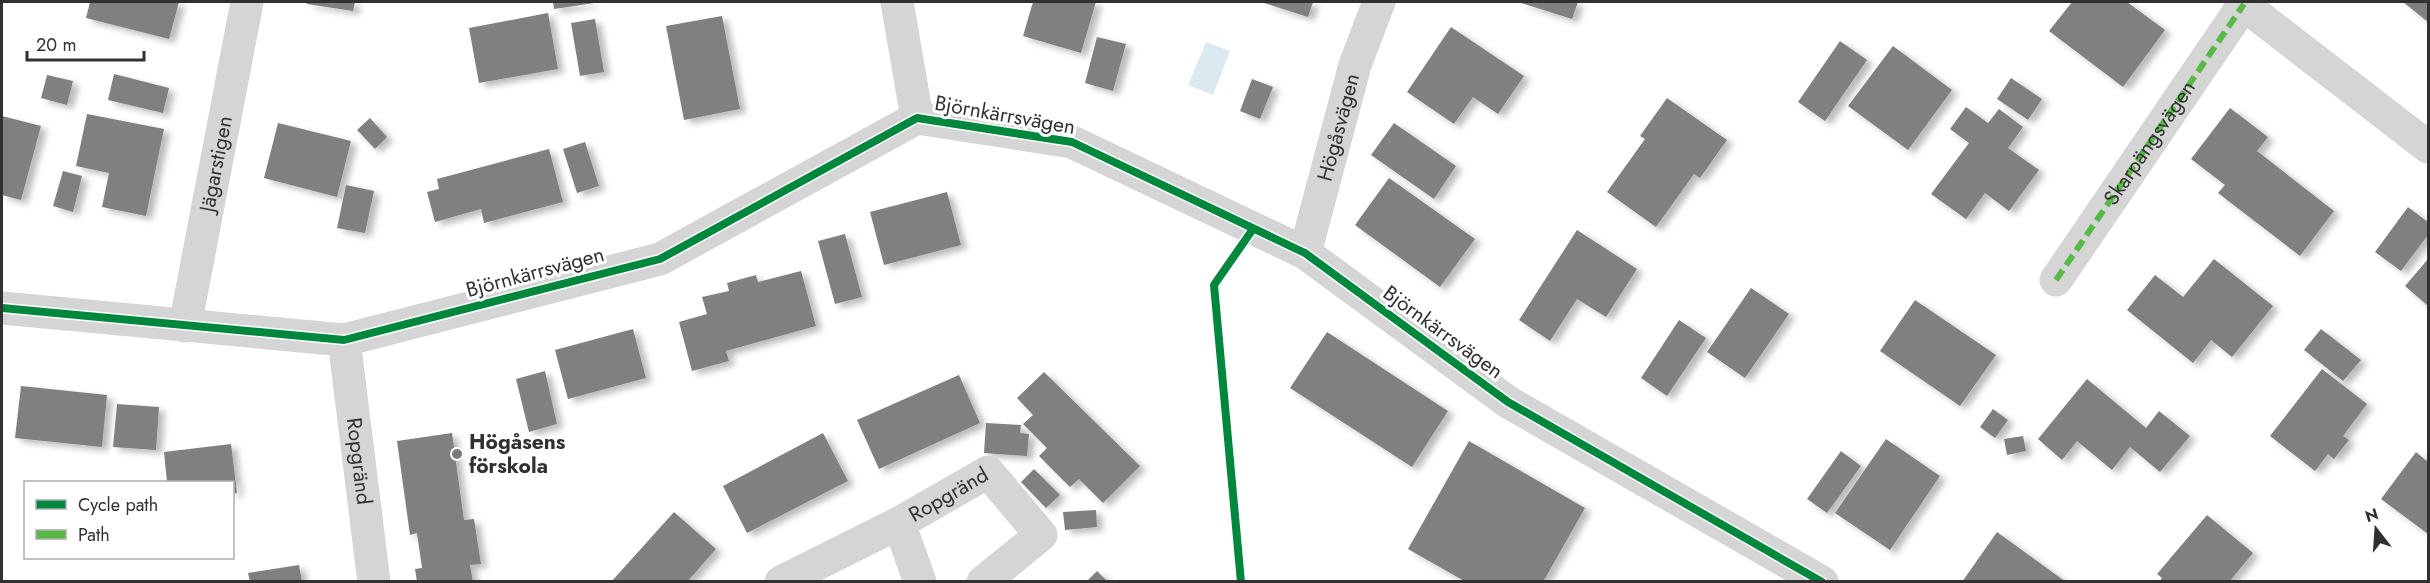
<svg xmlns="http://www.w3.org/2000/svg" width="2430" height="583" font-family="Jost,sans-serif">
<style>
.water{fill:#dbe9f0}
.building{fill:#808080;filter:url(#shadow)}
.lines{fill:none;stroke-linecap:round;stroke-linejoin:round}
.minor{stroke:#d5d5d5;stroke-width:33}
.quiet{stroke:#58b947;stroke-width:6;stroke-dasharray:12 6;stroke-linecap:butt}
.cycleway-casing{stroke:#fff;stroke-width:11}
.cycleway{stroke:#00873e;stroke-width:8}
.poi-dot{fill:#797979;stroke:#fff;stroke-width:2}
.labels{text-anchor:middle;stroke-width:6;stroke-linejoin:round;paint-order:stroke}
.street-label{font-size:21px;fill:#313131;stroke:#fff}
.poi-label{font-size:21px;font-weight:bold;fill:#313131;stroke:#fff;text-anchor:start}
</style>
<defs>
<filter id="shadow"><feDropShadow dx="6" dy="4" stdDeviation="3" flood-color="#0004"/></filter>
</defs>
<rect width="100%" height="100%" fill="#fff"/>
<!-- water -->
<polygon class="water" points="1206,42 1230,51 1213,95 1188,85"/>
<!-- building -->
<g class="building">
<polygon points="90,2 179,2 169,39 86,18"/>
<polygon points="307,2 355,2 353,11 307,4"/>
<polygon points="553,2 594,2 594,3 554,9"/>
<polygon points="1033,2 1096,2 1081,53 1023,36"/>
<polygon points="1261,2 1313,2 1308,17"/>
<polygon points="1518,2 1578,2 1572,19"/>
<polygon points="2072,2 2127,2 2165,30 2123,87 2049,31"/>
<polygon points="2403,2 2428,2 2428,22"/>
<polygon points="548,13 558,69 479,83 469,28"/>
<polygon points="722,16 740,109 684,120 666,26"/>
<polygon points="595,19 604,72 580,76 571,23"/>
<polygon points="1451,27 1524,76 1498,114 1473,97 1454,124 1407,92"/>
<polygon points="1097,37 1126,44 1113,91 1085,83"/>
<polygon points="1840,41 1867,60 1825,121 1798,102"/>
<polygon points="1893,46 1952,90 1908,150 1848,106"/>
<polygon points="114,74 169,88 163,113 108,100"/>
<polygon points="47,75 73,81 67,105 41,98"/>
<polygon points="2011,78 2042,99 2028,120 1997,99"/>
<polygon points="1252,79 1273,87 1260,119 1240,111"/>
<polygon points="1667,98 1727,140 1700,178 1694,174 1656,227 1607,192 1645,139 1640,136"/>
<polygon points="1966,107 1988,123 1999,109 2023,127 2008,148 2039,170 2009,211 1985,193 1966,219 1931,194 1969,143 1950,129"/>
<polygon points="2230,108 2268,137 2257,151 2334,211 2300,256 2218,193 2225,185 2191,159"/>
<polygon points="87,114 164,129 146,216 102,207 109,173 76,166"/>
<polygon points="2,116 41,126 21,200 2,195"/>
<polygon points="370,118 387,137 375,149 357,130"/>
<polygon points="278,123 351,141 337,197 264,178"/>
<polygon points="1394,123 1456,166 1434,199 1371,155"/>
<polygon points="585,142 599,186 577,193 563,149"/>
<polygon points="549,149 563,202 484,223 481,209 435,222 427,192 439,189 437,179"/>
<polygon points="63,171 82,176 73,212 53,206"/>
<polygon points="1389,178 1475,239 1440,287 1355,225"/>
<polygon points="346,185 374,191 365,233 337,228"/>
<polygon points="947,192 961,245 884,265 870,212"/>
<polygon points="2408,207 2428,222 2428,235 2401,271 2375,252"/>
<polygon points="1577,230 1637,269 1606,317 1577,299 1550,341 1519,320"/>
<polygon points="845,234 862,297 835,304 818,241"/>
<polygon points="2214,259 2273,306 2232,357 2211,340 2193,363 2127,310 2155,275 2183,297"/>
<polygon points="2428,259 2428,306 2405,286"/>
<polygon points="801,271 816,326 726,351 729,361 692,371 679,322 707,314 702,297 729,291 727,283 756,275 758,282"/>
<polygon points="1751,288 1789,314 1745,378 1707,352"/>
<polygon points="1915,300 1996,355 1960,406 1880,351"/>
<polygon points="1679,320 1706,338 1667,396 1641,378"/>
<polygon points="633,329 646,378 568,399 555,350"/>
<polygon points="2321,329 2361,360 2343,381 2304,350"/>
<polygon points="1327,332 1448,411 1412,467 1290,388"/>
<polygon points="2322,369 2367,404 2343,436 2349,440 2334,459 2328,454 2315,471 2270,436"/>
<polygon points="545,371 557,424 529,432 516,379"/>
<polygon points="1044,372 1140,466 1103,503 1079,479 1070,487 1039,456 1047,448 1023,424 1033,415 1017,398"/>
<polygon points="959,375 980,423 879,469 857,420"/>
<polygon points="2087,379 2146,428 2159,411 2190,436 2160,472 2130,447 2112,470 2077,441 2062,460 2038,439"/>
<polygon points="21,386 107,395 102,447 15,438"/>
<polygon points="117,404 159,407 156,450 113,447"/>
<polygon points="1993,409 2008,420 1995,438 1980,427"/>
<polygon points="986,423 1021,425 1020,433 1029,434 1027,456 984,453"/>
<polygon points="452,433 464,520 474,519 481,564 470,565 473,582 417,582 415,569 422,568 417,533 410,535 397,441"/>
<polygon points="823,433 848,481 747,533 723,486"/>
<polygon points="2023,436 2026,451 2007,455 2004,439"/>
<polygon points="1886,439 1940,476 1890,550 1835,513"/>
<polygon points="1469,441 1585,508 1543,582 1466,582 1408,549"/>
<polygon points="231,444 237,493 232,494 232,482 167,482 164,452"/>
<polygon points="1841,451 1861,466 1827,513 1807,499"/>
<polygon points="2416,452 2428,462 2428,534 2381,499"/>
<polygon points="1034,469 1060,495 1046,508 1021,482"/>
<polygon points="1096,510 1097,527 1065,530 1063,512"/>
<polygon points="674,512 716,549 687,582 611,582"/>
<polygon points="2207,515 2253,553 2229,582 2159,582 2162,578 2157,574"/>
<polygon points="1997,532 2066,582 1962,582"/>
<polygon points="299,565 302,582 250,582 248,573"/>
<polygon points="1097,571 1108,582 1086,582"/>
</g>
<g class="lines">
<!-- minor -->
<g class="minor">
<polyline points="897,2 917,118"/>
<polyline points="2240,2 2428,147"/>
<path id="s1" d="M1305 253 1355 65 1379 2"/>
<path id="s2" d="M2056 280 2244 4"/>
<polyline points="2,308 344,340 660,259 917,118 1072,142 1305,253 1508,402 1822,582"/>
<path id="s3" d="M185 326 247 2"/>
<path id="s4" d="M344 340 374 582"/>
<polyline points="899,523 920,582"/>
<path id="s5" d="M781 582 899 523 988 472 1041 535 983 582"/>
</g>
<!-- quiet -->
<polyline class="quiet" points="2056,280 2244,4"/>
<defs>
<g id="cycleway">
<polyline points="2,308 344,340 660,259 917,118 1072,142 1305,253 1508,402 1822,582"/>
<polyline points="1241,582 1214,285 1253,229"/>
</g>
</defs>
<!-- cycleway casing -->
<use href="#cycleway" class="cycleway-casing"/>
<!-- cycleway -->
<use href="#cycleway" class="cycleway"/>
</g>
<!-- markers -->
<circle class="poi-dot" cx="457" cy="454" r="6"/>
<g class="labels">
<!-- street labels -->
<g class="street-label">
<text transform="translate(1005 115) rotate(10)" y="7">Björnkärrsvägen</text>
<text dy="7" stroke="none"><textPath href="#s1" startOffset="130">Högåsvägen</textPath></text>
<text dy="7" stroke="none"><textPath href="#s2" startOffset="166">Skarpängsvägen</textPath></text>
<text dy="7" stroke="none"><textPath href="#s3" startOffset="165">Jägarstigen</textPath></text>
<text transform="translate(535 272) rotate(-15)" y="7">Björnkärrsvägen</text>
<text transform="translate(1443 332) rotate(36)" y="7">Björnkärrsvägen</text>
<text dy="7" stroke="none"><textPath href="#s4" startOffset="122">Ropgränd</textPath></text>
<text dy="7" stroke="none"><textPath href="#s5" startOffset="189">Ropgränd</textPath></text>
</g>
<!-- poi labels -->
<g class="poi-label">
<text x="469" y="449">Högåsens<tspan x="469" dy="24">förskola</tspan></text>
</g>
</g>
<!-- border -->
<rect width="2430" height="583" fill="none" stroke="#313131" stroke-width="6"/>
<!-- legend -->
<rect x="24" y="481" width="210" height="78" fill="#ffffff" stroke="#adadad" stroke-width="1.5"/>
<rect x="36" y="500" width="30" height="9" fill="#00873e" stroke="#adadad" stroke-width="1.5"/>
<text x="78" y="511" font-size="18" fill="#313131">Cycle path</text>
<rect x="36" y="530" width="30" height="9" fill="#58b947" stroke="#adadad" stroke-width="1.5"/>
<text x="78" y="541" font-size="18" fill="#313131">Path</text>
<!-- north arrow -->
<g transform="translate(2376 529) rotate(343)" stroke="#ffffff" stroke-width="4.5" paint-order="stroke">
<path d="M0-4.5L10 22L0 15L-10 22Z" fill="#313131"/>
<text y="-9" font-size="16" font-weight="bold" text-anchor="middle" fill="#313131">N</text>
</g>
<!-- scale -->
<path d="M27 51v9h117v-9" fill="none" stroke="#313131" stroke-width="3"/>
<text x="36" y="51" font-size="18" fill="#313131" stroke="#ffffff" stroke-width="4.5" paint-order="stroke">20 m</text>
</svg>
